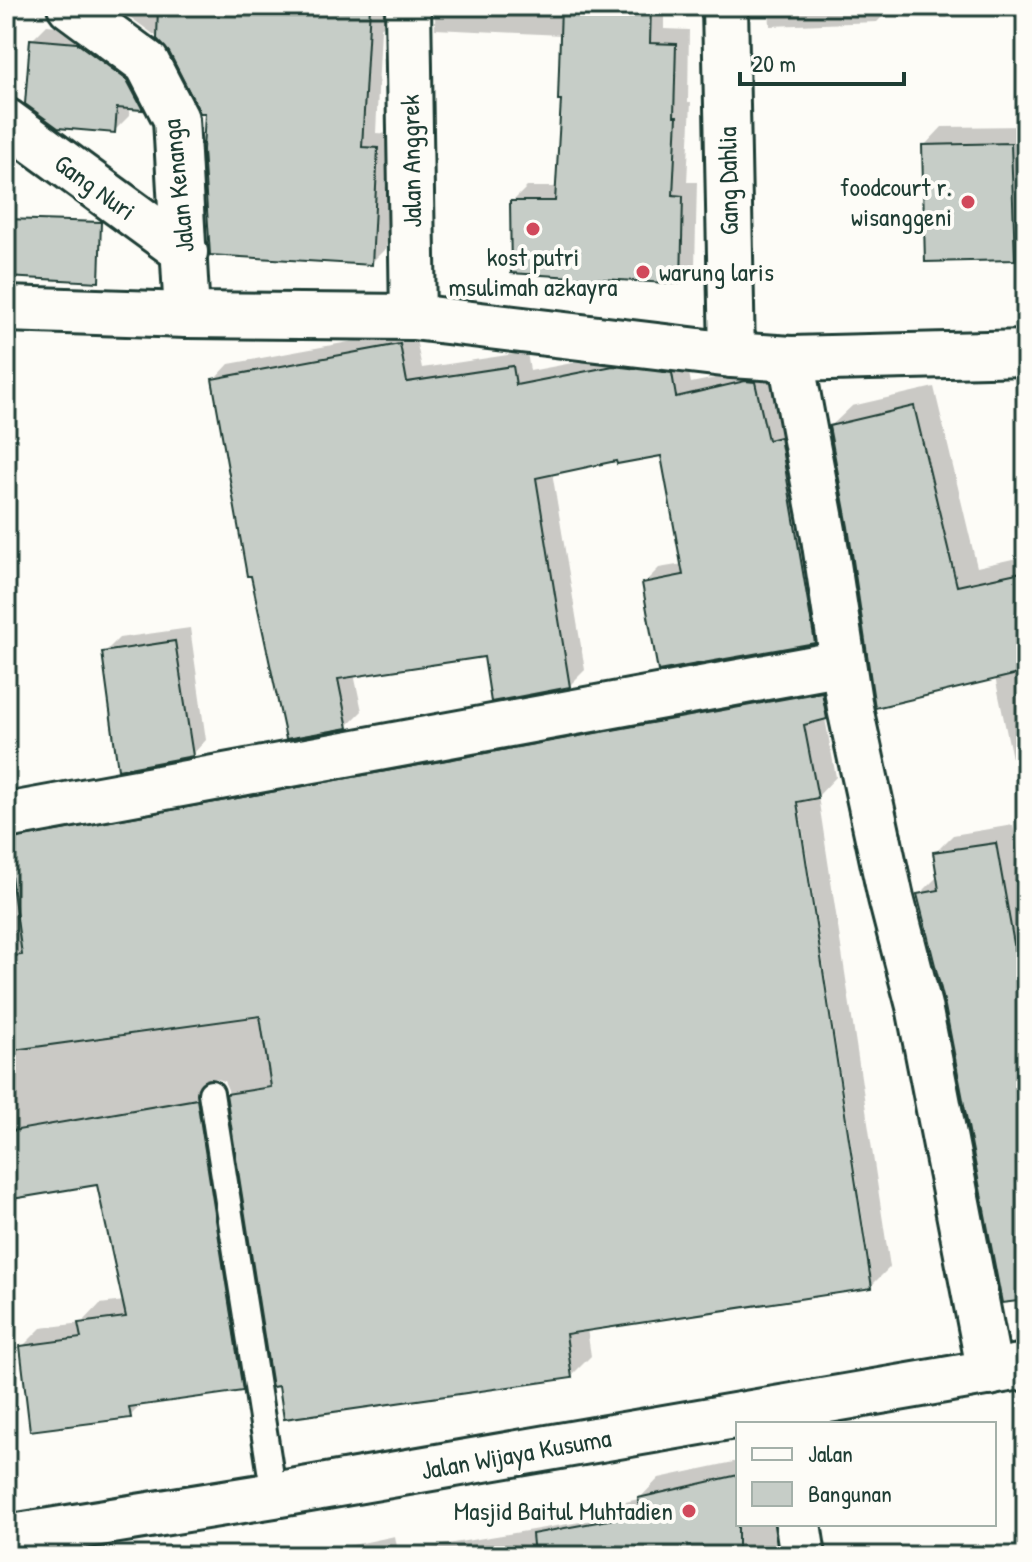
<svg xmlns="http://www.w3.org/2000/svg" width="1032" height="1562" font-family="'Patrick Hand',sans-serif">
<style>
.shadow{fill:#0003;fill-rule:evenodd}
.building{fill:#c6cdc7;stroke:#1f3d34;stroke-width:2}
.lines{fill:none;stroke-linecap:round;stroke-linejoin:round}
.service-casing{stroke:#1f3d34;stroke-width:30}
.minor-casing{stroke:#1f3d34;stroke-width:50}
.service{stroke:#fdfcf7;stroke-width:24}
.minor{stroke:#fdfcf7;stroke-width:44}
.poi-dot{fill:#d1495b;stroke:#fdfcf7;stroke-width:3}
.labels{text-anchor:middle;stroke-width:8;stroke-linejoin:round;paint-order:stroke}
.street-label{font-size:26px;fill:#1f3d34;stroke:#fdfcf7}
.poi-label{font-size:26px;fill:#1f3d34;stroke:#fdfcf7;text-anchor:end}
</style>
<rect width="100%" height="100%" fill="#fdfcf7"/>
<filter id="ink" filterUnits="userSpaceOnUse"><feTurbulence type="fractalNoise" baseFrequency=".0125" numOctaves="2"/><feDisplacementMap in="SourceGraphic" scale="16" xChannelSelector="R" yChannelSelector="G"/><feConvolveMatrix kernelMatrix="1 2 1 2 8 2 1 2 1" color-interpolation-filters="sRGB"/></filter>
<g filter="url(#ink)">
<!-- shadow -->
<g class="shadow">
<polygon points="115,6 398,6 397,12 381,28 376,133 392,134 386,248 371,263 207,111 164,42"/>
<polygon points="435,6 664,6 664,29 689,30 688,102 691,102 687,182 697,182 695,267 680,282 512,202 527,187 558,187 563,99 562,35 435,29"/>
<polygon points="769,6 959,6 947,18 882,17 877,22 770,26"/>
<polygon points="47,25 93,29 157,93 142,108 130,107 129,116 114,131 32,40"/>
<polygon points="1026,126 1026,258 927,260 924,146 942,127"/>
<polygon points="414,330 422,368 527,352 530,371 630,352 686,358 691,383 770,367 829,626 814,641 644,583 659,568 683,564 663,454 618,459 552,472 585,670 569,686 486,655 354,674 362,711 347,726 214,380 229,364"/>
<polygon points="934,387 977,567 1026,556 1026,825 995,677 850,527 831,426 852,406"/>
<polygon points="190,628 206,740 192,755 104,653 119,638"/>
<path d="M841 674 845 698 825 718 836 777 818 796 890 1267 871 1286 587 1329 591 1356 571 1376 274 1384 228 1090 224 1081 215 1078 261 1370 242 1389 142 1404 130 1416 22 1347 41 1328 82 1323 100 1304 124 1301 98 1183 6 1197V815ZM797 792 871 1273H867L793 793Z"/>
<polygon points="1013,825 1026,896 1026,1298 945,1001 920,894 939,875 935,853 953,835"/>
<polygon points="738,1461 738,1524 781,1524 788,1556 323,1556 329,1550 395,1536 398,1552 599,1519 615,1504 639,1499 659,1478"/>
</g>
<!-- building -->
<g class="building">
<polygon points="158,6 370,6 362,147 378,148 372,265 210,255 203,150 205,113 200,113 169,52 157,39"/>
<polygon points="561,6 651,6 650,43 676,44 674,116 677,116 673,195 683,196 681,284 511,273 510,201 555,201 561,100 558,100"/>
<polygon points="30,39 77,43 127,80 143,110 117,108 115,133 58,128 25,104"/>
<polygon points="1011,143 1015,260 925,262 922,145"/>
<polygon points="6,219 101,222 99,282 6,277"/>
<polygon points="400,344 407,382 513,366 516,385 613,366 672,373 676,397 745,381 755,382 768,440 780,437 815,643 658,671 642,583 683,575 661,456 617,464 616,461 536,478 570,687 491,702 484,657 338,679 348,728 286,739 251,576 247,576 212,379"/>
<polygon points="914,406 957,586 1026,571 1026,672 875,708 848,527 829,426"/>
<polygon points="175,641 193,756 118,770 102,652"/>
<polygon points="822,692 827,719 804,725 818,798 797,802 872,1288 566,1334 572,1378 284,1419 279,1386 272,1387 226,1094 271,1087 260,1016 6,1051 6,957 22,955 6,840"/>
<polygon points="996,843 1026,1011 1026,1300 1002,1303 944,1001 917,894 939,890 933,852"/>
<polygon points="197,1099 243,1391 129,1407 131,1418 30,1431 20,1346 81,1338 78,1323 126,1317 97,1185 6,1200 6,1132"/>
<polygon points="738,1475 738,1556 534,1556 532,1534 641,1514 638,1498"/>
</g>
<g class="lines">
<defs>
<polyline id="service" points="211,1093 274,1495"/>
<g id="minor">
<polyline points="70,6 147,63 176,119 187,315"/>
<polyline points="408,6 413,317"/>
<polyline points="725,6 732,355"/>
<polyline points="6,121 185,252"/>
<polyline points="6,309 187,315 413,317 732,355 791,359 1026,353"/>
<polyline points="791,359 823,531 850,708 891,898 919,1006 990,1373"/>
<polyline points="6,816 843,663"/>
<polyline points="798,1524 803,1556"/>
<polyline points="6,1538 274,1495 1026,1366"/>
</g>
</defs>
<!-- service casing -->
<use href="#service" class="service-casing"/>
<!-- minor casing -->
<use href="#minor" class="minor-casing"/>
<!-- service -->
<use href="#service" class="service"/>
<!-- minor -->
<use href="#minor" class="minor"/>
</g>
</g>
<!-- markers -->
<g class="poi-dot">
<circle cx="968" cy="202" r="8"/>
<circle cx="533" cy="229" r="8"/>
<circle cx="643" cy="272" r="8"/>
<circle cx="689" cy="1511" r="8"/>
</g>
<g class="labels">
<!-- street labels -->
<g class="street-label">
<text transform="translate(411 161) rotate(-91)" y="9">Jalan Anggrek</text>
<text transform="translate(728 181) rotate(-91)" y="9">Gang Dahlia</text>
<text transform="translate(178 186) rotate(-96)" y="9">Jalan Kenanga</text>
<text transform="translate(95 187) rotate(36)" y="9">Gang Nuri</text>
<text transform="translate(516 1454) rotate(-10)" y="9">Jalan Wijaya Kusuma</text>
</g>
<!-- poi labels -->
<g class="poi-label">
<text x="952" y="196">foodcourt r.<tspan x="952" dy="30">wisanggeni</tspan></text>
<text x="533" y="266" text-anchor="middle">kost putri<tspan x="533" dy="30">msulimah azkayra</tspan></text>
<text x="659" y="281" text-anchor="start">warung laris</text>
<text x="673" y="1520">Masjid Baitul Muhtadien</text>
</g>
</g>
<!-- margin -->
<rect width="1032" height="1562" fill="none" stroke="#fdfcf7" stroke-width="32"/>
<rect x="16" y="16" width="1000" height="1530" fill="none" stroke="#1f3d34" stroke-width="3" filter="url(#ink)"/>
<!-- legend -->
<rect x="736" y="1422" width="260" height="104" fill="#fdfcf7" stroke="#a4b0a9" stroke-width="2"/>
<rect x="752" y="1448" width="40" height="12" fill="#fdfcf7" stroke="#a4b0a9" stroke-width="2"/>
<text x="808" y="1462" font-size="24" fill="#1f3d34">Jalan</text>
<rect x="752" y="1482" width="40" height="24" fill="#c6cdc7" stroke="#a4b0a9" stroke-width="2"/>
<text x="808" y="1502" font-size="24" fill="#1f3d34">Bangunan</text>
<!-- scale -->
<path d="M740 72v12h164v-12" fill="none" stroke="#1f3d34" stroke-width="4"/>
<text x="752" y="72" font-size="24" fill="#1f3d34" stroke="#fdfcf7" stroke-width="6" paint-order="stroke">20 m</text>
</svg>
